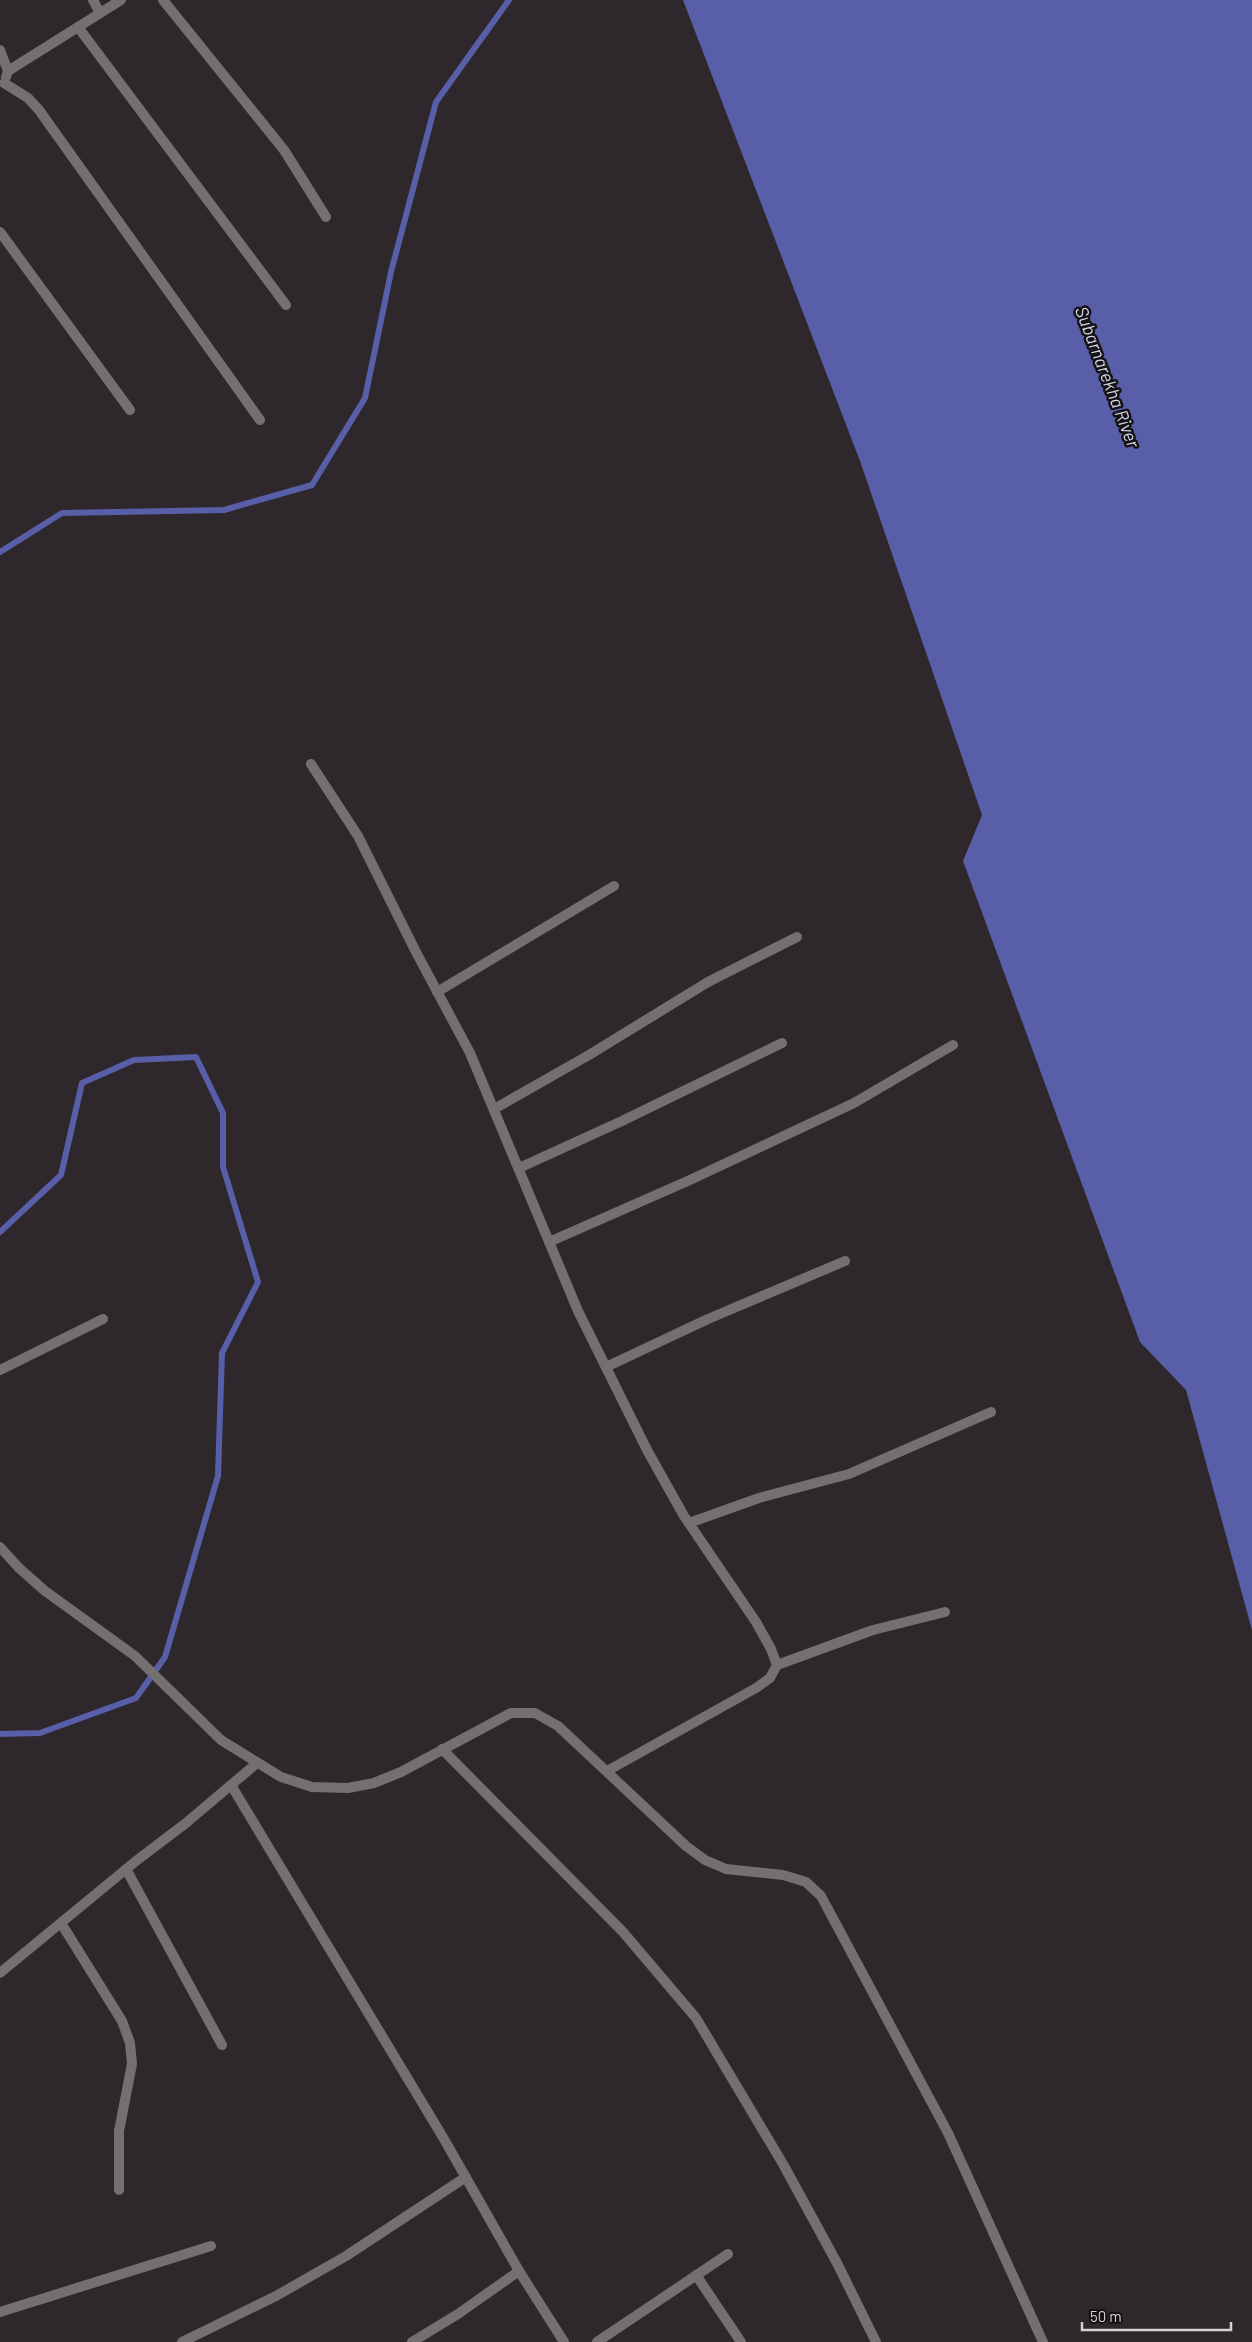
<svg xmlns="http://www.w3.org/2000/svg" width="1252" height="2342" font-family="Barlow,sans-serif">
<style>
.water{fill:#585ea8}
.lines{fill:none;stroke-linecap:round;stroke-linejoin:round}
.stream{stroke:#585ea8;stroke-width:6}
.street{stroke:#747070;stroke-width:10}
.labels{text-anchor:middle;stroke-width:5;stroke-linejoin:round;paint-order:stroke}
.water-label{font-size:18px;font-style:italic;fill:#d5d8ee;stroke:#151214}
</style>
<rect width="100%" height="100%" fill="#2e282c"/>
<!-- water -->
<polygon class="water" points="683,0 1252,0 1252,1630 1186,1390 1140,1342 963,861 982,815 860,461"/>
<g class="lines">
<!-- stream -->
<g class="stream">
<polyline points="0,552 62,513 224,510 312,485 365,398 391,272 436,102 509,0"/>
<polyline points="0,1232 61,1175 82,1083 134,1060 196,1057 223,1113 223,1167 258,1282 222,1353 218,1476 165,1657 136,1698 40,1733 0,1734"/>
</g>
<!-- street -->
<g class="street">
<polyline points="93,0 100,13"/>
<polyline points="163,0 284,150 326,217"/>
<polyline points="78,27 286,305"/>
<polyline points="0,50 8,71 6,77"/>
<polyline points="8,71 121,0"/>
<polyline points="4,83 28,98 39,110 260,420"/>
<polyline points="0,232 130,410"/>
<polyline points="311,764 358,836 416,952 470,1053 578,1311 647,1450 684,1516 756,1622 771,1649 777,1665 770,1678 756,1688 607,1771"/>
<polyline points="437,992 614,886"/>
<polyline points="494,1109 589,1055 708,982 797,937"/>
<polyline points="519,1168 622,1121 782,1043"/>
<polyline points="549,1242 690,1180 854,1103 953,1045"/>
<polyline points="606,1367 708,1319 845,1261"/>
<polyline points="0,1370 103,1319"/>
<polyline points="689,1523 759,1498 849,1474 991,1412"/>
<polyline points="0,1547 19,1568 45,1591 135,1656 221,1740 281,1777 312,1787 348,1788 374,1783 401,1772 511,1713 535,1713 558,1726 686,1846 705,1860 726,1869 783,1875 806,1882 821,1896 948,2133 1043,2342"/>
<polyline points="777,1665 873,1630 945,1612"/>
<polyline points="442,1749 623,1932 696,2018 783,2164 837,2263 876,2342"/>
<polyline points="231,1785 444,2139 519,2271 564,2342"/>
<polyline points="126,1869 222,2045"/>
<polyline points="61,1923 122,2021 130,2043 132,2064 119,2131 119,2190"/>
<polyline points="0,1973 136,1861 186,1823 257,1763"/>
<polyline points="696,2275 741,2342"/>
<polyline points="0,2312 211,2246"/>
<polyline points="182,2342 276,2296 346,2256 466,2177"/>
<polyline points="412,2342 458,2314 519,2271"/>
<polyline points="597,2342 728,2254"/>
</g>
</g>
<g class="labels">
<!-- water labels -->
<g class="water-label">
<text transform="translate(1107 377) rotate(69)" y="6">Subarnarekha River</text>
</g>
</g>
<!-- scale -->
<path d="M1082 2322v8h149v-8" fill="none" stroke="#d6d2d4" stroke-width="2.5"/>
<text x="1090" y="2322" font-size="15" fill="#d6d2d4" stroke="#151214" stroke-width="4" paint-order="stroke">50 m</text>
</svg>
